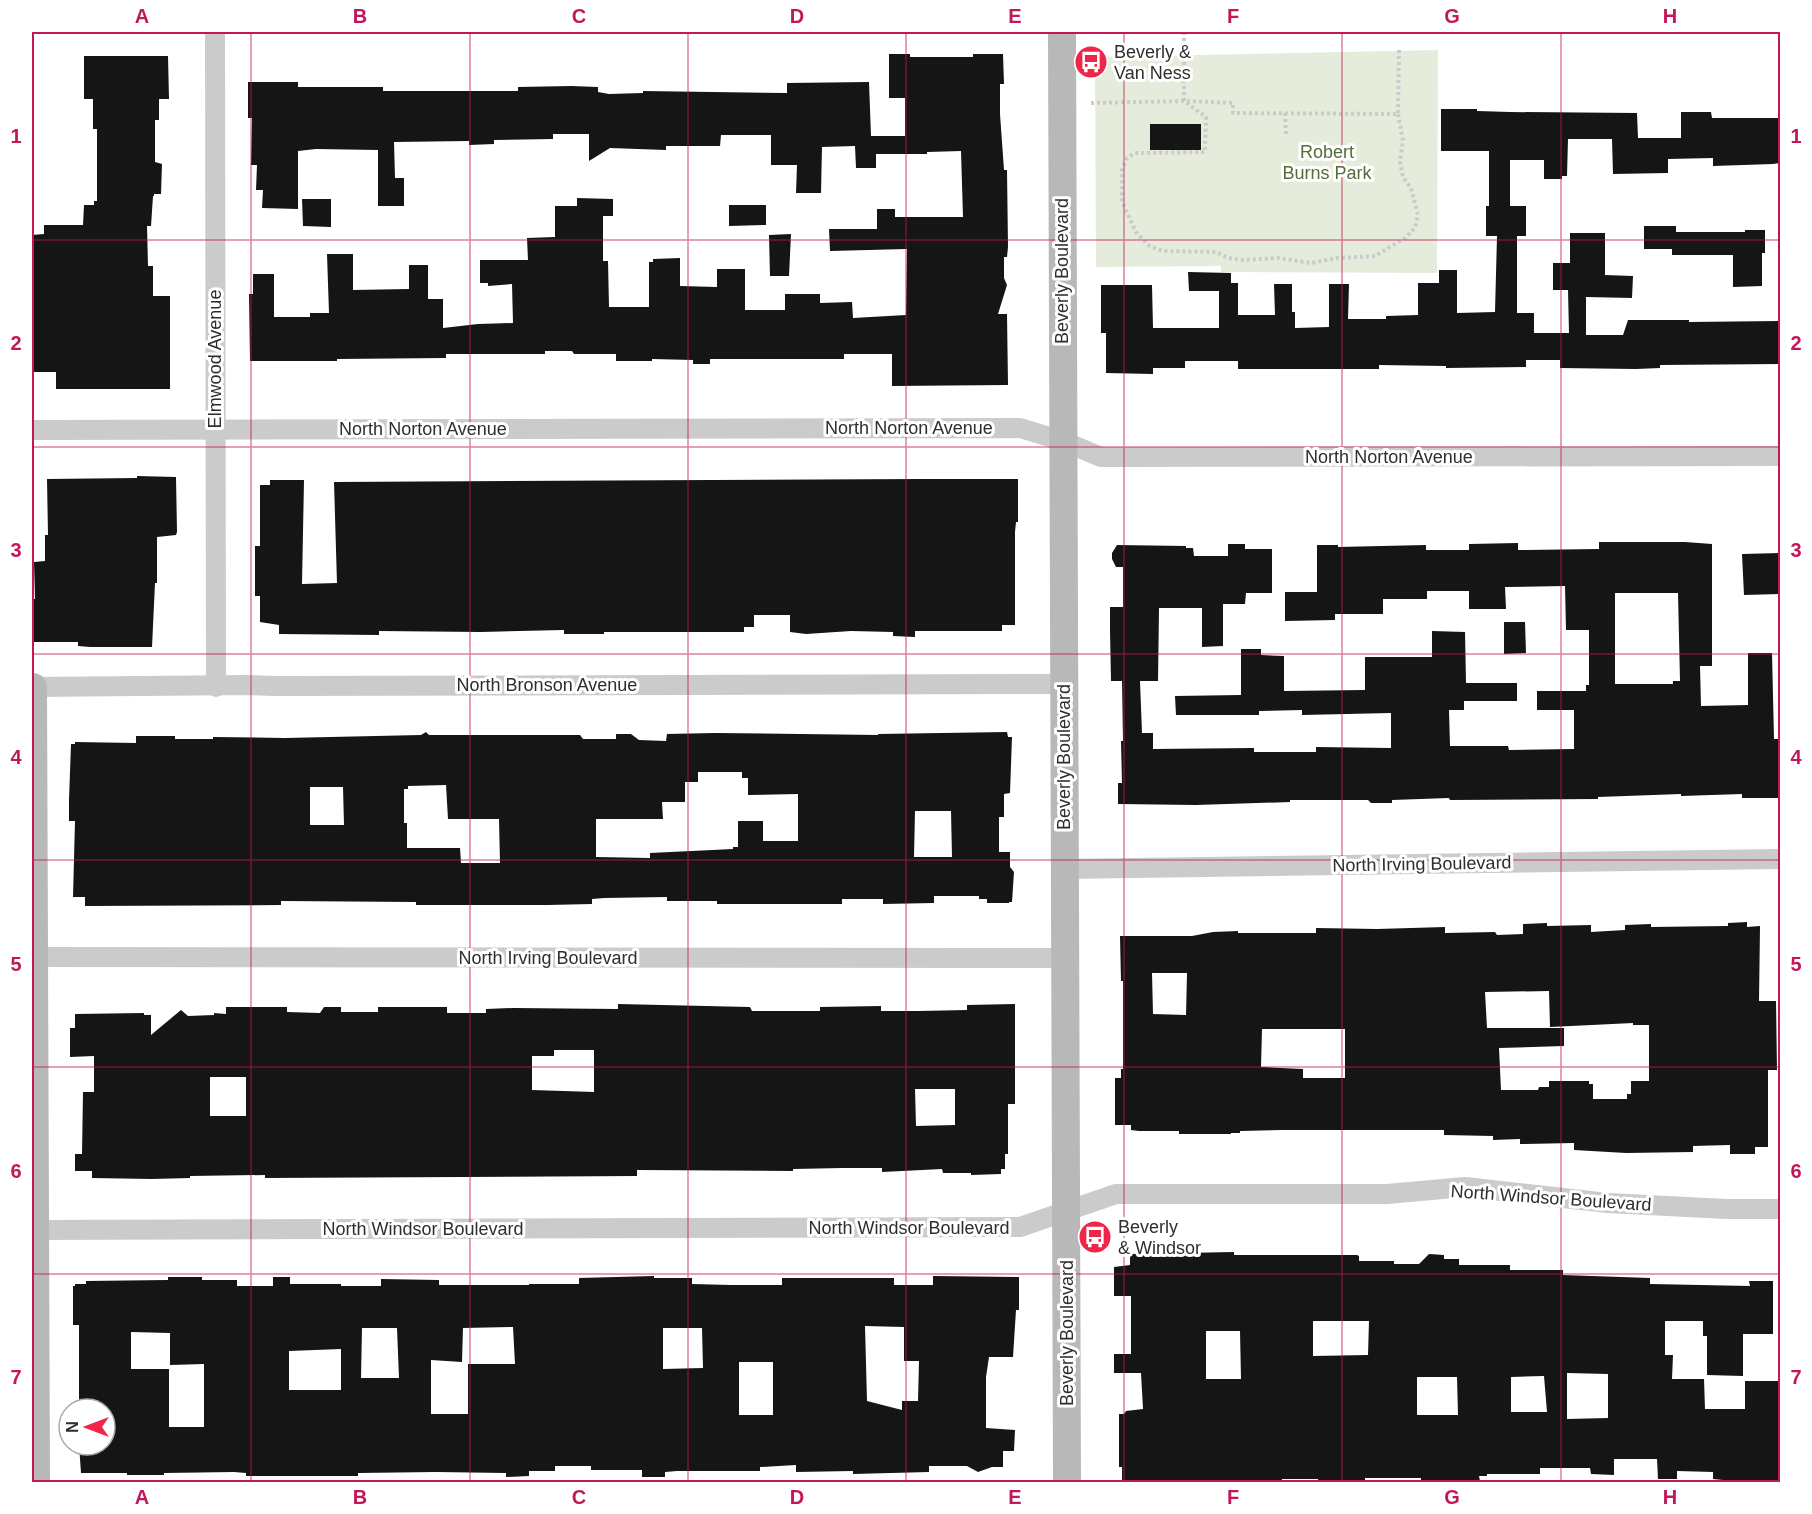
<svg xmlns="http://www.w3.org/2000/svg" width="1812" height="1514" font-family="Arial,sans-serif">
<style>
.green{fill:#e6ecdb}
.building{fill:#151515;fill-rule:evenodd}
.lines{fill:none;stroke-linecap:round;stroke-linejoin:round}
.path{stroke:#cbcbcb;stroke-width:4;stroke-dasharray:3 3;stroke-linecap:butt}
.street{stroke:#cbcbcb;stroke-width:20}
.secondary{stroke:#b8b8b8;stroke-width:28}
.grid{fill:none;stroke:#c2185b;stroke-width:1.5;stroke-opacity:0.55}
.labels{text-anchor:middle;stroke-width:6;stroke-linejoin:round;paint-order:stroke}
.poi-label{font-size:18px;fill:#2e2e2e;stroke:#fff;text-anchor:start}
.park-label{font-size:18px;fill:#566c39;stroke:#fff}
.street-label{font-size:18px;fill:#2e2e2e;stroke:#fff}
.neatline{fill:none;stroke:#c2185b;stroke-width:2}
.grid-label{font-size:20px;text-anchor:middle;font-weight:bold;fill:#c2185b}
</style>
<rect width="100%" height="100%" fill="#fff"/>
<!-- green -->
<polygon class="green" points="1438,50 1437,273 1221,272 1221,266 1096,267 1095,57"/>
<!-- building -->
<g class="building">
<polygon points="889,54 910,54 910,57 973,57 973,54 1003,54 1004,84 1000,84 1000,114 1004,170 1007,170 1008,247 1007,257 1004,257 1004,278 1007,285 998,314 1007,314 1008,385 892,386 892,354 844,354 844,359 710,359 710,364 693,364 693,360 652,359 652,361 616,361 616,354 574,354 572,351 545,351 545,354 446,354 446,358 337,359 337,361 250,361 249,294 253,294 253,274 274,274 274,317 310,317 310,313 329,313 327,254 353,254 353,290 409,289 409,265 428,265 428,299 443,299 443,328 478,324 513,323 512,284 488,286 488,283 480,283 480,260 528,260 527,238 555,237 555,206 577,206 577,198 613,199 613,216 603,216 603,261 608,261 609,307 649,307 649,262 653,262 653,259 680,258 680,286 717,287 717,269 745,269 745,310 785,310 785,294 820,294 820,303 852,302 853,318 906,315 907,249 830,251 829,229 877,229 877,209 895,209 895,217 963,217 961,151 927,152 927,154 876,154 876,168 856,168 855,146 822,147 821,193 796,193 797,165 771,165 771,135 721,135 720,146 666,146 666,150 610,148 589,161 589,134 553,134 553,139 494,140 494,144 469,145 469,141 394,142 395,178 404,178 404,206 378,206 378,150 316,149 298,151 298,209 262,208 263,190 256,190 257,165 251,165 252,118 248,118 248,82 298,82 298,87 383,87 383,91 518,91 518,87 571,86 598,87 598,92 609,94 643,93 643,91 787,93 787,83 869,82 871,136 905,136 905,98 889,98"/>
<polygon points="84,56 168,56 169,99 159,99 159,120 155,120 155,162 162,164 161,194 154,194 154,196 153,196 151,226 147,226 148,266 153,266 153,296 170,296 170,389 56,389 56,372 32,372 32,235 44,234 44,225 83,225 84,205 94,205 94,201 97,201 97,129 93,129 93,99 84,99"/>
<polygon points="1441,109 1477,109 1477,111 1510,112 1637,113 1638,138 1681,138 1681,112 1711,112 1712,118 1780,118 1780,163 1773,164 1713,166 1713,158 1668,159 1668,173 1613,174 1612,139 1568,139 1567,176 1562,176 1562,179 1544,179 1544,160 1510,160 1510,206 1526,206 1526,236 1517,236 1517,313 1534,313 1534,333 1569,333 1568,290 1553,290 1553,263 1570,263 1570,233 1605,233 1605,275 1633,276 1632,298 1586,297 1586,335 1623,335 1628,320 1689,320 1689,322 1780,321 1780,364 1660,365 1660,368 1636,369 1560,368 1560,360 1526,360 1526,367 1446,368 1446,366 1379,365 1379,369 1238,369 1238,361 1185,361 1185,368 1153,368 1153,374 1106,373 1106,333 1101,333 1101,285 1152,285 1153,328 1219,328 1219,291 1189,291 1188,272 1231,273 1231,283 1238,283 1238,315 1275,315 1274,284 1292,284 1292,312 1295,312 1295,328 1329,327 1329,284 1349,284 1348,319 1386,319 1386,316 1418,315 1418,283 1439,283 1439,270 1457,270 1457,313 1495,312 1497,236 1486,236 1486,206 1489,206 1489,151 1441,151"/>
<rect x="1150" y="124" width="51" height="26"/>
<polygon points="302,199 331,199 331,227 303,226"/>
<polygon points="729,205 766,205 766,225 729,226"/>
<polygon points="1644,226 1676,226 1676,232 1745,232 1745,230 1765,230 1765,253 1762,253 1762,286 1733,287 1733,255 1672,255 1672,249 1644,249"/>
<polygon points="791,234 789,276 770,276 769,235"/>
<polygon points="137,476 176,477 177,532 176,535 157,537 157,583 155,583 152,647 90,647 78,646 78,642 32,642 32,599 35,599 34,562 45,561 45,535 48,535 47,479 137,478"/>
<polygon points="923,479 1018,479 1018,522 1016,522 1015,532 1015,625 1002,625 1002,631 915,631 915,637 893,636 893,632 851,631 806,634 790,632 790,615 754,615 754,627 744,627 744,632 604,632 604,634 564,634 564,630 481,632 379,631 379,635 279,634 279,625 260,622 260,596 255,596 255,546 260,546 260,485 270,485 270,480 304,480 302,584 337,583 334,482"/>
<path d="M1599 542H1685L1712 544V666H1700L1701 706 1748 705V653H1772L1774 739H1780V798H1742V794L1681 796V794L1598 797V799L1450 800 1449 798 1392 800V803H1371L1368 800H1290V802L1196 805 1118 804V783H1122L1121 741H1123L1122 681H1111L1110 631V607H1123V567H1116L1112 559V553L1117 545 1186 546V548H1193L1194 556H1228V544H1245V549H1272V593H1246L1245 604H1223V646L1202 647V608H1159L1158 681H1140L1142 733H1153V749L1254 748V752H1316V747L1391 748V713L1302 715V710L1259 711V715H1176L1175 696 1241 695V649H1261V655L1284 656V691L1365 690V657H1432V631L1465 632 1466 683H1517V701H1464V710H1449L1450 746H1508L1509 750 1574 749V710H1537V691H1586V685H1589V630H1566L1565 586 1505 587 1506 609H1469V591H1427V599H1383V614H1335V620L1285 621V592H1317V545H1338V547L1426 545V550H1469V544L1518 543V550L1599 549ZM1615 593H1678L1680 681H1673V684H1615Z"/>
<polygon points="1780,553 1780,594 1744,595 1742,554"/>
<polygon points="1504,622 1525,622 1526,653 1504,654"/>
<path d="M426 732 429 735H580L583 739H616V734H631L639 740 666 741 667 734 715 733 878 735V734L1007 732 1008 737H1012L1010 793 1004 794V817H999V852H1010V867L1014 872 1012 902H1009V903H987V899H979V896H934V903L883 904V899H842V904H717V901H667V897L604 898 592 899V904L548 905H416V902L281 901V905L85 906V897H73L75 821H69V800L71 744H75V742L136 743V736H175V739H213V737L285 738 421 735ZM698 772H742V778H748V795L798 794V841H763V821H738V847H733V849L650 853V858L596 857V819H663L662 802H685V782H698ZM446 785 448 819H499L500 863H461L460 848H407V823H404V789H408V786ZM310 787H343L344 825H310ZM915 811H951L952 857H914Z"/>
<path d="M1747 922V927L1760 926 1759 1001H1776L1777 1070H1768V1147H1755V1154H1730V1145L1693 1146V1152L1626 1153 1574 1150V1143L1520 1144V1139L1493 1140V1136L1444 1135V1130H1281L1240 1131V1133H1231V1134H1179V1131H1139L1131 1130V1125H1115V1078H1121V1069H1123V981H1121L1120 936H1192L1213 932 1238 931V933H1316V928L1377 929 1445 927V933L1495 932 1497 935 1523 934V924L1547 923V926L1591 925V932L1625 930V925L1651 924V927L1728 926V923ZM1152 973H1187L1186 1015 1153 1014ZM1549 991 1550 1027 1633 1023V1025H1649V1081H1631V1094H1627V1099H1593V1084H1589V1081H1549V1087H1539L1538 1090H1501L1499 1048 1564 1046V1028H1487L1485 992ZM1262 1029H1345V1078H1303V1069L1261 1067Z"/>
<path d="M618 1004 750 1007 752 1011H820V1007L881 1006V1011H919L967 1010V1005L1015 1004V1104H1008V1154H1005V1169H1001V1174L971 1175V1173H943L942 1169 882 1172V1168H843L793 1169V1171L637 1170V1176L265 1178V1175L190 1176V1178L152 1179 92 1178V1171H75V1154H82L83 1092H94V1056L70 1057V1028H75V1014L144 1013V1015H151V1035L181 1010 188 1016 214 1015V1013L226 1014V1007H287V1012L320 1013 324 1007H341V1012H378V1007H447V1013H486V1009L513 1008 618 1009ZM554 1050H594V1092L532 1090V1056H554ZM210 1077H246V1116H210ZM915 1089H955V1125L916 1126Z"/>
<path d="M1234 1252V1255H1357L1359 1256V1261H1394V1264H1419L1429 1254 1444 1255V1259H1459V1265H1510V1270H1563V1275L1650 1278V1284L1750 1286 1749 1281H1773V1334H1743V1376L1707 1375V1336H1703V1321H1665V1355H1673L1672 1379H1704L1705 1409H1745V1381H1780V1481L1723 1480 1713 1479V1472L1677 1471V1479H1658L1657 1459H1614V1475L1591 1474 1590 1468H1540V1474H1487V1476H1479L1480 1481 1451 1482H1430V1480H1421V1478H1365V1480L1318 1481V1479H1282V1482L1122 1481V1467H1119V1414H1124L1126 1411 1143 1409 1141 1373H1114V1354H1131V1296H1114V1267L1130 1265V1254ZM1313 1321H1369L1368 1355 1313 1356ZM1206 1331H1240L1241 1379H1206ZM1567 1373 1608 1374V1418L1567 1419ZM1544 1376 1547 1412H1511V1377ZM1417 1377H1457L1458 1415H1417Z"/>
<path d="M654 1276V1278H692V1284L731 1285H782V1278H894V1285H933V1276L1019 1277V1310H1016L1013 1357H989L986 1377V1428L1015 1430 1014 1451H1003V1467H992L978 1472 967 1466H929V1472L853 1474V1471L796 1472V1465L760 1467V1471H677L665 1472V1477H642V1470H591V1466H555V1471H529V1476L506 1477V1473L436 1472 358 1473V1476H246V1473L234 1472 164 1473V1475H127V1473H81L79 1445H105V1409H79V1325H73V1286H75V1284H86V1281L168 1280V1277H202V1280H237V1286H273V1277H290V1284H341V1286H381V1279L439 1280V1285H529V1284H579V1278ZM865 1326 904 1327V1361H919L918 1401H902V1410L867 1401ZM513 1327 515 1364H468V1414H431V1360L462 1362 463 1328ZM362 1328H397L399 1378H361ZM663 1328H702L703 1368 663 1369ZM131 1332 170 1333V1365L204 1364V1427H169V1369H131ZM341 1349V1390H289V1351ZM739 1362H773V1415H739Z"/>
</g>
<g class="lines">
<!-- path -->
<g class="path">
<polyline points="1184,32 1184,101 1206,117 1205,152 1135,153 1127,158 1122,170 1122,202 1136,232 1148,245 1163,251 1216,252 1228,258 1242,260 1278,258 1311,263 1337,258 1375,256 1405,238 1415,228 1418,215 1411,188 1403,177 1400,162 1403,141 1398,114"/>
<polyline points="1091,103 1184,101 1233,103 1233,113 1398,114 1399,50"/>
<polyline points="1285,113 1286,136"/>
</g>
<!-- street -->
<g class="street">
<polyline points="215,32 216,687"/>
<polyline points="32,430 1020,428 1063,441 1101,457 1780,456"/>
<polyline points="32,687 248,685 274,686 1064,684"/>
<polyline points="1064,869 1780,859"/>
<polyline points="32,957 1065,958"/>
<polyline points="32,1230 1020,1227 1116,1194 1387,1194 1465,1187 1608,1203 1726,1209 1780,1209"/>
</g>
<!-- secondary -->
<g class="secondary">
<polyline points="1062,32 1067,1482"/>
<polyline points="33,687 36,1482"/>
</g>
</g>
<!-- grid -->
<path class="grid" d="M251 32V1482M470 32V1482M688 32V1482M906 32V1482M1124 32V1482M1342 32V1482M1561 32V1482M32 240H1780M32 447H1780M32 654H1780M32 860H1780M32 1067H1780M32 1274H1780"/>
<!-- icons -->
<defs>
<symbol id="bus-disc" viewBox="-11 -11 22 22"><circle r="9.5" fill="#ef2648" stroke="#fff"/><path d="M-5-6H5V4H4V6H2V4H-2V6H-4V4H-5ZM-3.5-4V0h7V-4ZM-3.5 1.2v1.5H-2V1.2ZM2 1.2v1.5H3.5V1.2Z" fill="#fff"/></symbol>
</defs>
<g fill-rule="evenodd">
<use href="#bus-disc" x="1072" y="43" width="38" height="38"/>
<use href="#bus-disc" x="1076" y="1218" width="38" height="38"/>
</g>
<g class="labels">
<!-- poi labels -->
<g class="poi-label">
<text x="1114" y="58">Beverly &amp;<tspan x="1114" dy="21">Van Ness</tspan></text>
<text x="1118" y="1233">Beverly<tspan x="1118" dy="21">&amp; Windsor</tspan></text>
</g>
<!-- park labels -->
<g class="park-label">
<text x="1327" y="158">Robert<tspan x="1327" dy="21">Burns Park</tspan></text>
</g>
<!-- street labels -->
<g class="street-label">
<text transform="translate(1062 271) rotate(-90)" y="6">Beverly Boulevard</text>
<text transform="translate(215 359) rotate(-90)" y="6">Elmwood Avenue</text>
<text x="909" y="434">North Norton Avenue</text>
<text x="423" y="435">North Norton Avenue</text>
<text x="1389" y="463">North Norton Avenue</text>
<text x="547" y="691">North Bronson Avenue</text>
<text transform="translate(1064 757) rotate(-90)" y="6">Beverly Boulevard</text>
<text transform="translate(1422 864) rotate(-1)" y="6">North Irving Boulevard</text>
<text x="548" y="964">North Irving Boulevard</text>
<text transform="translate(1551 1198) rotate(4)" y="6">North Windsor Boulevard</text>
<text x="909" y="1234">North Windsor Boulevard</text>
<text x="423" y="1235">North Windsor Boulevard</text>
<text transform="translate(1067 1333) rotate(-90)" y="6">Beverly Boulevard</text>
</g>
</g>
<!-- border -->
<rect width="1812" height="1514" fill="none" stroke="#ffffff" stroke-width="66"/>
<!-- north arrow -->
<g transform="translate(87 1427) rotate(270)"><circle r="28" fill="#ffffff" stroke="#ababab" stroke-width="1.5"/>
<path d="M0-4.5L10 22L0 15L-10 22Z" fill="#ef2648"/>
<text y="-9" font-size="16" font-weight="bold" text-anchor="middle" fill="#2e2e2e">N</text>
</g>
<rect x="33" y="33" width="1746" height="1448" class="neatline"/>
<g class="grid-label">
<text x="142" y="23">A</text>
<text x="360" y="23">B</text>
<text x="579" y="23">C</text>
<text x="797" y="23">D</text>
<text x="1015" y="23">E</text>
<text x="1233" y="23">F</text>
<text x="1452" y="23">G</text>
<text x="1670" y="23">H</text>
<text x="16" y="143">1</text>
<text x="1796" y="143">1</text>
<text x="16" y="350">2</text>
<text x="1796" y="350">2</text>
<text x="16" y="557">3</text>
<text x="1796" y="557">3</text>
<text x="16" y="764">4</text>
<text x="1796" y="764">4</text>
<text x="16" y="971">5</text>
<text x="1796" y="971">5</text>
<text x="16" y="1178">6</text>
<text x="1796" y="1178">6</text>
<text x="16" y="1384">7</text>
<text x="1796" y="1384">7</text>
<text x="142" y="1504">A</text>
<text x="360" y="1504">B</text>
<text x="579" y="1504">C</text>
<text x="797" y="1504">D</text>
<text x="1015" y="1504">E</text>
<text x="1233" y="1504">F</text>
<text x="1452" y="1504">G</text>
<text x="1670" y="1504">H</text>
</g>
</svg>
